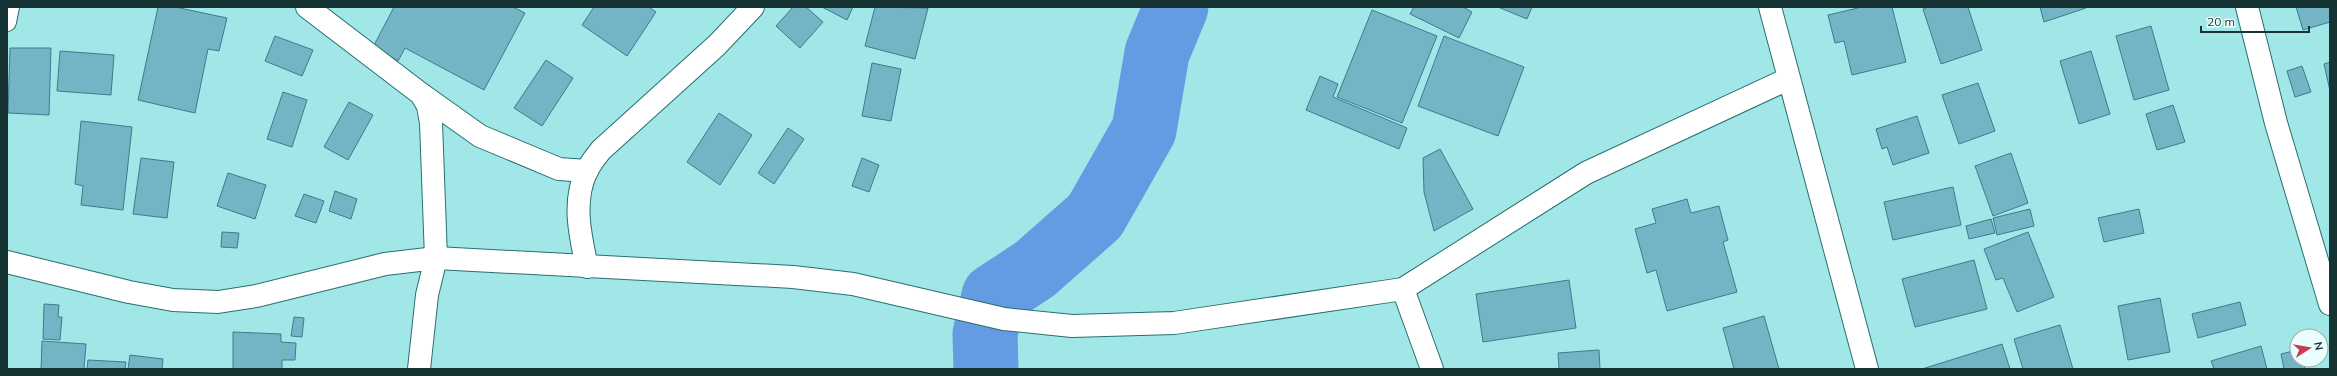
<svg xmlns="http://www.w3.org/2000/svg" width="2337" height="376" font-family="Mulish,sans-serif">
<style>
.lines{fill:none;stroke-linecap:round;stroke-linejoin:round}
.river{stroke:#649be2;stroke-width:65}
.building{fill:#74b4c4;stroke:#3c7d8c}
.service-casing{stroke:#286f70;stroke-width:20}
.minor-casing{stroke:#286f70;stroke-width:24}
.service{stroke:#fff;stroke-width:18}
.minor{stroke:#fff;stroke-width:22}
</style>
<rect width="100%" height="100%" fill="#a1e7e7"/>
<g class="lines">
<!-- river -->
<polyline class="river" points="986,369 985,334 994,296 1035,269 1095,216 1144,130 1157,53 1176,7"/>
</g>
<!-- building -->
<g class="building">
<polygon points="158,7 175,7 227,18 219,51 208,49 195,113 138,100"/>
<polygon points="394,7 513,7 525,13 484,90 405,48 398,61 373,47"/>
<polygon points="594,7 649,7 656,12 627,56 582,25"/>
<polygon points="793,7 806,7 823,22 800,48 776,26"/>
<polygon points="822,7 853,7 847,20"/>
<polygon points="875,7 928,8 915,59 865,46"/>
<polygon points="1414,7 1463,7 1472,12 1459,38 1410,14"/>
<polygon points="1498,7 1532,7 1527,19"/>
<polygon points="1862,7 1892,7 1906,62 1852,75 1844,41 1835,43 1828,15"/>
<polygon points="1928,7 1968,7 1982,50 1941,64 1923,9"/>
<polygon points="2040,7 2086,7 2086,8 2044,22"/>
<polygon points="2296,7 2330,7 2330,22 2303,30"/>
<polygon points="1372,10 1437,36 1402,123 1337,97"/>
<polygon points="2151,26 2169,90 2134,100 2116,36"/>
<polygon points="275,36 313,50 302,76 265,61"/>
<polygon points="1444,36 1524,67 1498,136 1418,106"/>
<polygon points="10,48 51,48 49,115 8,113"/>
<polygon points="60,51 114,55 111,95 57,91"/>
<polygon points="2091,51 2110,114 2079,124 2060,61"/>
<polygon points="546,60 573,78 542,126 514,108"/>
<polygon points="2330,62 2330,91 2324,64"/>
<polygon points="872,63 901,69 891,121 862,116"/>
<polygon points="2302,66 2311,92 2295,97 2287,71"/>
<polygon points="1320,76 1338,84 1333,97 1407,128 1399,149 1306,110"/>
<polygon points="1978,83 1995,131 1959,144 1942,95"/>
<polygon points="283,92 307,100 292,147 267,139"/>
<polygon points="349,102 373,115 348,160 324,147"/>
<polygon points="2173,105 2185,142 2157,150 2146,114"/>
<polygon points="719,113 752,135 720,185 687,162"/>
<polygon points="1917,116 1929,153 1893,165 1887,147 1882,149 1876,129"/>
<polygon points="81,121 132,127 123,210 81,205 83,186 75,184"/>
<polygon points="788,128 804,139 774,184 758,173"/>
<polygon points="1440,149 1473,209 1434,231 1424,192 1423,158"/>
<polygon points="2011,153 2028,203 1993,216 1975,166"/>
<polygon points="141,158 174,162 167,218 133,214"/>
<polygon points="862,158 879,165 869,192 852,186"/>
<polygon points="228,173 266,185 255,219 217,206"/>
<polygon points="1953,187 1961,225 1893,240 1884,202"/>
<polygon points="335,191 357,199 351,219 329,211"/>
<polygon points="304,194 324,201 316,223 295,216"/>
<polygon points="1687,199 1691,213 1719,206 1728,240 1723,242 1737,292 1667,311 1656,270 1647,273 1635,229 1656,223 1652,209"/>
<polygon points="2030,209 2034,226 1997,235 1993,218"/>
<polygon points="2139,209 2144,233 2104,242 2098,218"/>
<polygon points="1991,219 1995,233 1969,239 1966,226"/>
<polygon points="222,232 239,233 237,248 221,247"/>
<polygon points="2028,232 2054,297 2017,312 2003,278 1996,280 1984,249"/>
<polygon points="1974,260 1987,309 1915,327 1902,279"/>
<polygon points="1569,280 1576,328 1483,342 1476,294"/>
<polygon points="2160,298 2170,352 2128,360 2118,306"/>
<polygon points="2240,302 2246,325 2198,338 2192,314"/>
<polygon points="44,304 59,305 58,317 62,317 60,340 43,339"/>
<polygon points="1764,316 1779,369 1734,369 1723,328"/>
<polygon points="294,317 304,318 302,337 291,336"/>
<polygon points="2060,325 2073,369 2023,369 2014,339"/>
<polygon points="233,332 281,334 281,342 296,343 295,360 282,360 282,369 233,369"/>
<polygon points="42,341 86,344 84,369 41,369"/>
<polygon points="2002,344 2010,369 1922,369"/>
<polygon points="2261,346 2267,369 2214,369 2211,361"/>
<polygon points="1599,350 1600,369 1559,369 1558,353"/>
<polygon points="2297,350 2297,360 2303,360 2305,369 2284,369 2281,354"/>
<polygon points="130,355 163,359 162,369 128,369"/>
<polygon points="88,360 126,362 125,369 87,369"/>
</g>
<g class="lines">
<defs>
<polyline id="service" points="7,22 10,7"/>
<g id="minor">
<polyline points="307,7 421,94 428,106 431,123 436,258 427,295 419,369"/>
<polyline points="1770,7 1867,369"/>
<polyline points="2247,7 2276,123 2330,304"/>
<polyline points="421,94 480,136 559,169 587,171"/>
<polyline points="7,262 129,292 173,300 218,302 256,296 385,264 436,258 793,277 853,284 1004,319 1072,326 1174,323 1403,289 1586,173 1788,79"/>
<path d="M587 267C580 235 572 201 587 170 591 163 596 156 601 150L717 45 753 7"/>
<polyline points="1403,289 1432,369"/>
</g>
</defs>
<!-- service casing -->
<use href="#service" class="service-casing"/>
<!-- minor casing -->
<use href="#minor" class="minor-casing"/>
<!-- service -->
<use href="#service" class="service"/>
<!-- minor -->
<use href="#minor" class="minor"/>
</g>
<!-- border -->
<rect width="2337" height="376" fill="none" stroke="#173434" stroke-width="16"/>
<!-- north arrow -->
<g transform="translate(2309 348) rotate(78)"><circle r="19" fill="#eafefe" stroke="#96adad"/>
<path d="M0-3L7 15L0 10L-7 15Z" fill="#cb3a53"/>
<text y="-6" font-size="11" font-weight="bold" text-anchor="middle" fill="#173434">N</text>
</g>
<!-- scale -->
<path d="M2201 26v6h108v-6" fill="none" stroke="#173434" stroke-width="2"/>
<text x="2207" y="26" font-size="12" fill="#173434" stroke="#eafefe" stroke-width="3" paint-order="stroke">20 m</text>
</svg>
